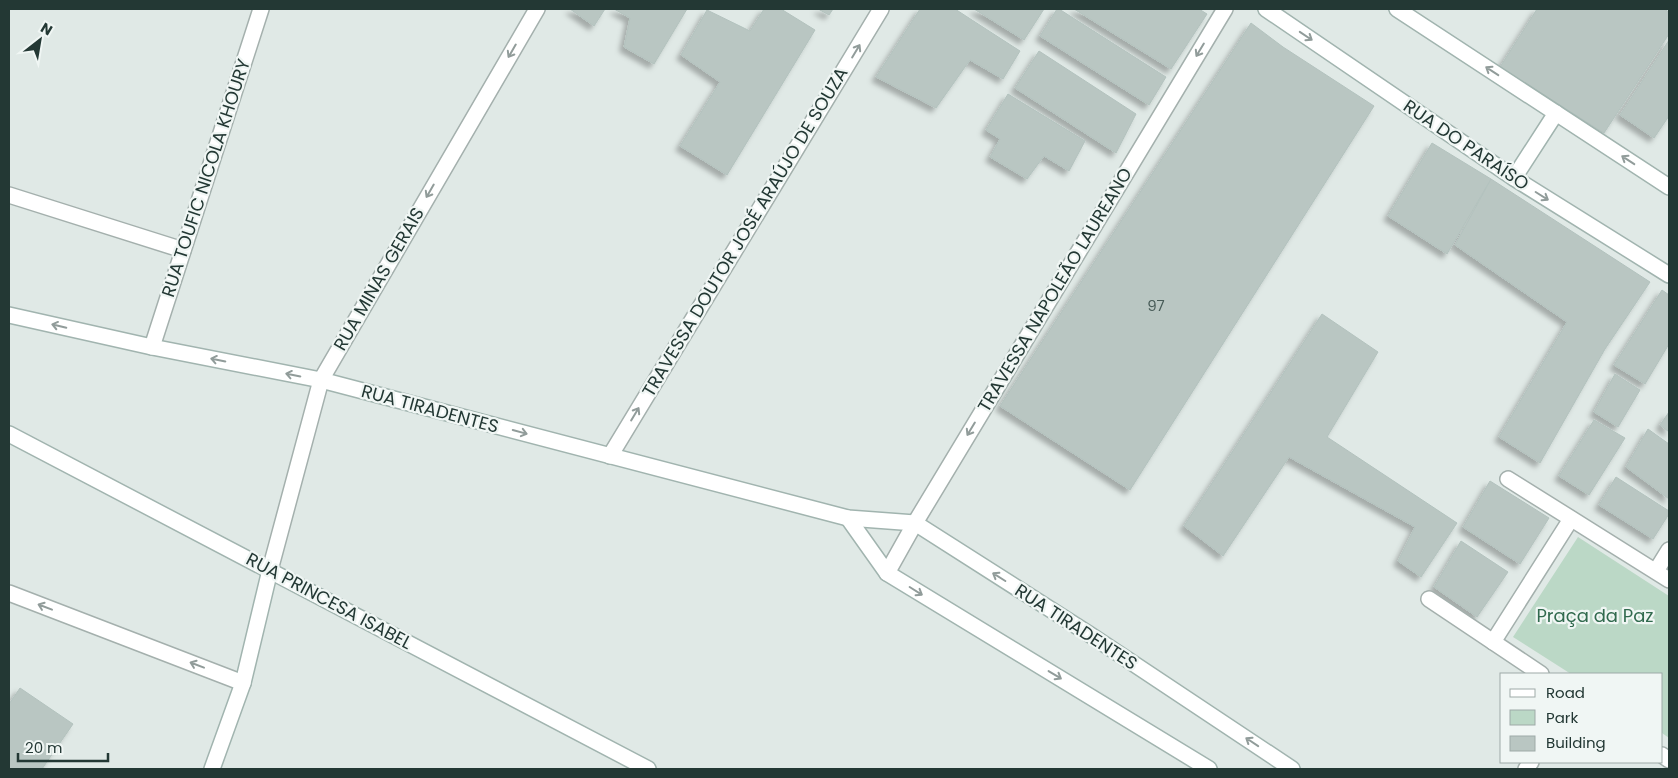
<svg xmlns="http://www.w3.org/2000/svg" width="1678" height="778" font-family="Poppins,sans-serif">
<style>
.green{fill:#bbd8c6}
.building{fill:#b9c6c2;stroke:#b3c2be;filter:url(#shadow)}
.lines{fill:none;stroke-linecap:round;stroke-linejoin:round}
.street-casing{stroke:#a4b0ad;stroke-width:18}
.secondary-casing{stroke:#a1b4af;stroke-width:18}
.street{stroke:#fff;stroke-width:15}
.secondary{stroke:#fff;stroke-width:15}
.oneway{stroke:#919c9a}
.labels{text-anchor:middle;stroke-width:4.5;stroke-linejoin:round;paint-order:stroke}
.number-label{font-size:15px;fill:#485c58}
.street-label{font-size:18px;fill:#233834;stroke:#f0f6f4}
.park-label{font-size:18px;fill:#316a4e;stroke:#f0f6f4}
</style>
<defs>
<filter id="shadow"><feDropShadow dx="-4.5" dy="4.5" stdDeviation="2.5" flood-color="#0004"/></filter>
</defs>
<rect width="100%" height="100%" fill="#e0e9e6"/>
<!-- green -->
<polygon class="green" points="1578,537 1669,596 1669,738 1662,733 1662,674 1571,674 1513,637"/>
<!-- building -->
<g class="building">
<polygon points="570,9 605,9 594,26"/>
<polygon points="614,9 687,9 654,64 624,47 630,18"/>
<polygon points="764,9 781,9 815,30 727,175 680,146 720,82 681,55 707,10 750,31"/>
<polygon points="818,9 833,9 829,15"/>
<polygon points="920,9 955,9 1020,51 1003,79 970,60 936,108 876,77"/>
<polygon points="974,9 1044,9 1024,40"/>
<polygon points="1057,9 1059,9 1166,77 1149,105 1040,36"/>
<polygon points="1074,9 1199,9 1207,14 1171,69"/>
<polygon points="1537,9 1664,9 1669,12 1669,34 1604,133 1500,67"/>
<polygon points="1251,23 1283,47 1374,106 1130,490 1000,406"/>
<polygon points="1669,40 1669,116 1654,138 1620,115"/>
<polygon points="1039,51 1136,114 1116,153 1015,88"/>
<polygon points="1008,94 1085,141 1069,171 1044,156 1027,179 990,157 1000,139 986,130"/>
<polygon points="1432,143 1491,179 1447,254 1388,216"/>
<polygon points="1491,179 1650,282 1605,349 1540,463 1499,437 1567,322 1455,245"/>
<polygon points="1662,290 1669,295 1669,344 1645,384 1614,365"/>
<polygon points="1322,314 1378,352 1327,437 1457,523 1421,577 1398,561 1415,527 1289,457 1223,556 1184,526"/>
<polygon points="1615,374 1640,390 1618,427 1594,412"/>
<polygon points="1669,412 1669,432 1660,425"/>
<polygon points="1594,420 1625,438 1589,495 1559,476"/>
<polygon points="1648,429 1669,444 1669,499 1626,467"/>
<polygon points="1616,477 1669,511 1669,514 1653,539 1599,505"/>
<polygon points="1490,481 1549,518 1520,564 1463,527"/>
<polygon points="1461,541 1508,572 1477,617 1434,587"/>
<polygon points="20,688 73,724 42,769 9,769 9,704"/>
</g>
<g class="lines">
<defs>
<g id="street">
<polyline points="9,195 183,250"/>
<polyline points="152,347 261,9"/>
<polyline points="610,456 881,9"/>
<polyline points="1508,479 1669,580"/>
<polyline points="270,570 321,380 537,9"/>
<polyline points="1656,571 1669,550"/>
<polyline points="887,573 915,523 1225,9"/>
<polyline points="9,593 243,683"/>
<polyline points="1429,599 1541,674"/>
<polyline points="1493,642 1571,519"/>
<polyline points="1662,755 1669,760"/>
<polyline points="1526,769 1531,762"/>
</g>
<g id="secondary">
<polyline points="1266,9 1514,178 1669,275"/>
<polyline points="1397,9 1669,187"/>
<polyline points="1514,178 1556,113"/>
<polyline points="9,315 152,347 321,380 848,518 915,523 1089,634 1292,769"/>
<polyline points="9,434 648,769"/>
<polyline points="848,518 887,573 1209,769"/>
<polyline points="212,769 243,683 270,570"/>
</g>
</defs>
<!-- street casing -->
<use href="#street" class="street-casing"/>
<!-- secondary casing -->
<use href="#secondary" class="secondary-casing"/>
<!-- street -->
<use href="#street" class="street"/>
<!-- secondary -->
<use href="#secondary" class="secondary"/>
</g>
<!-- one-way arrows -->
<defs><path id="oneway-shaft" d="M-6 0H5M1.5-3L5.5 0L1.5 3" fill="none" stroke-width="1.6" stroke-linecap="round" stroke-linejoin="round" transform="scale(1.25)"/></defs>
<g class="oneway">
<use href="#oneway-shaft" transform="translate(1306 36) rotate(34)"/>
<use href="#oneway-shaft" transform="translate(1200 50) rotate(121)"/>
<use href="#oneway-shaft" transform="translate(512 51) rotate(120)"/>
<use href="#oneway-shaft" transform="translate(856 51) rotate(-59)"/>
<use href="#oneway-shaft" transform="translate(1492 71) rotate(-147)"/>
<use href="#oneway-shaft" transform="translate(1628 160) rotate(-147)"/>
<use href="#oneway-shaft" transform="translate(430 191) rotate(120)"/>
<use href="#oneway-shaft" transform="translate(1542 196) rotate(32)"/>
<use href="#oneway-shaft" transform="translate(59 326) rotate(-167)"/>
<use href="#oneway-shaft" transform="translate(218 360) rotate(-169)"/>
<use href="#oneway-shaft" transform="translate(293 375) rotate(-169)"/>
<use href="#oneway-shaft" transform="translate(635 414) rotate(-59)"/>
<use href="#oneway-shaft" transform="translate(971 429) rotate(121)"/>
<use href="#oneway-shaft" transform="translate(520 432) rotate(15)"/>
<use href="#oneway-shaft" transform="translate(999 577) rotate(-148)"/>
<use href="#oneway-shaft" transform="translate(916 591) rotate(32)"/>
<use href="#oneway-shaft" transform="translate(45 607) rotate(-159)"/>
<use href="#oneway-shaft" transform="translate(197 665) rotate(-159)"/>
<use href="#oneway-shaft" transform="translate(1055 675) rotate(31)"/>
<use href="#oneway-shaft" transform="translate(1252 742) rotate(-146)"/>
</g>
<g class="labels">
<!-- number labels -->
<g class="number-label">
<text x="1156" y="311">97</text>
</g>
<!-- street labels -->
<g class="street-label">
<text transform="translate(1466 145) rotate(34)" y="6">RUA DO PARAÍSO</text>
<text transform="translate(206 178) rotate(-72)" y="6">RUA TOUFIC NICOLA KHOURY</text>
<text transform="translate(745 232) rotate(-59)" y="6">TRAVESSA DOUTOR JOSÉ ARAÚJO DE SOUZA</text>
<text transform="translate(379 279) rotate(-60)" y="6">RUA MINAS GERAIS</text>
<text transform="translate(1055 290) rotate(-59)" y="6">TRAVESSA NAPOLEÃO LAUREANO</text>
<text transform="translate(430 409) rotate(15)" y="6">RUA TIRADENTES</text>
<text transform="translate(329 601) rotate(28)" y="6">RUA PRINCESA ISABEL</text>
<text transform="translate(1076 627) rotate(33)" y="6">RUA TIRADENTES</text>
</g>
<!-- park labels -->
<g class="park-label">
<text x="1595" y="622">Praça da Paz</text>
</g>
</g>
<!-- border -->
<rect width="1678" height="778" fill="none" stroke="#233834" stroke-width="20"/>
<!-- legend -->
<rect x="1500" y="673" width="162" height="90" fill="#f0f6f4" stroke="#9eaaa7"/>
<rect x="1510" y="689" width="25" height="8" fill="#ffffff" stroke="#9eaaa7"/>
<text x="1546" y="698" font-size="15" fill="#233834">Road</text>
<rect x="1510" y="710" width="25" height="15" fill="#bbd8c6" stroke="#9eaaa7"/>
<text x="1546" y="723" font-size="15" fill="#233834">Park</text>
<rect x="1510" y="736" width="25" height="15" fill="#b9c6c2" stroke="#9eaaa7"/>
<text x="1546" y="748" font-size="15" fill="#233834">Building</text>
<!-- north arrow -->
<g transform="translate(40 40) rotate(31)" stroke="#f0f6f4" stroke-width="4" paint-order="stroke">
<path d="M0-4L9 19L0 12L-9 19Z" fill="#233834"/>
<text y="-8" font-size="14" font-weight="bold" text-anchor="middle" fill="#233834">N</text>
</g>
<!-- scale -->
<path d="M18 753v8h90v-8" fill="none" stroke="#233834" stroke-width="2.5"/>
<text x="25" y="753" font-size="15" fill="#233834" stroke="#f0f6f4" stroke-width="4" paint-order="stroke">20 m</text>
</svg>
